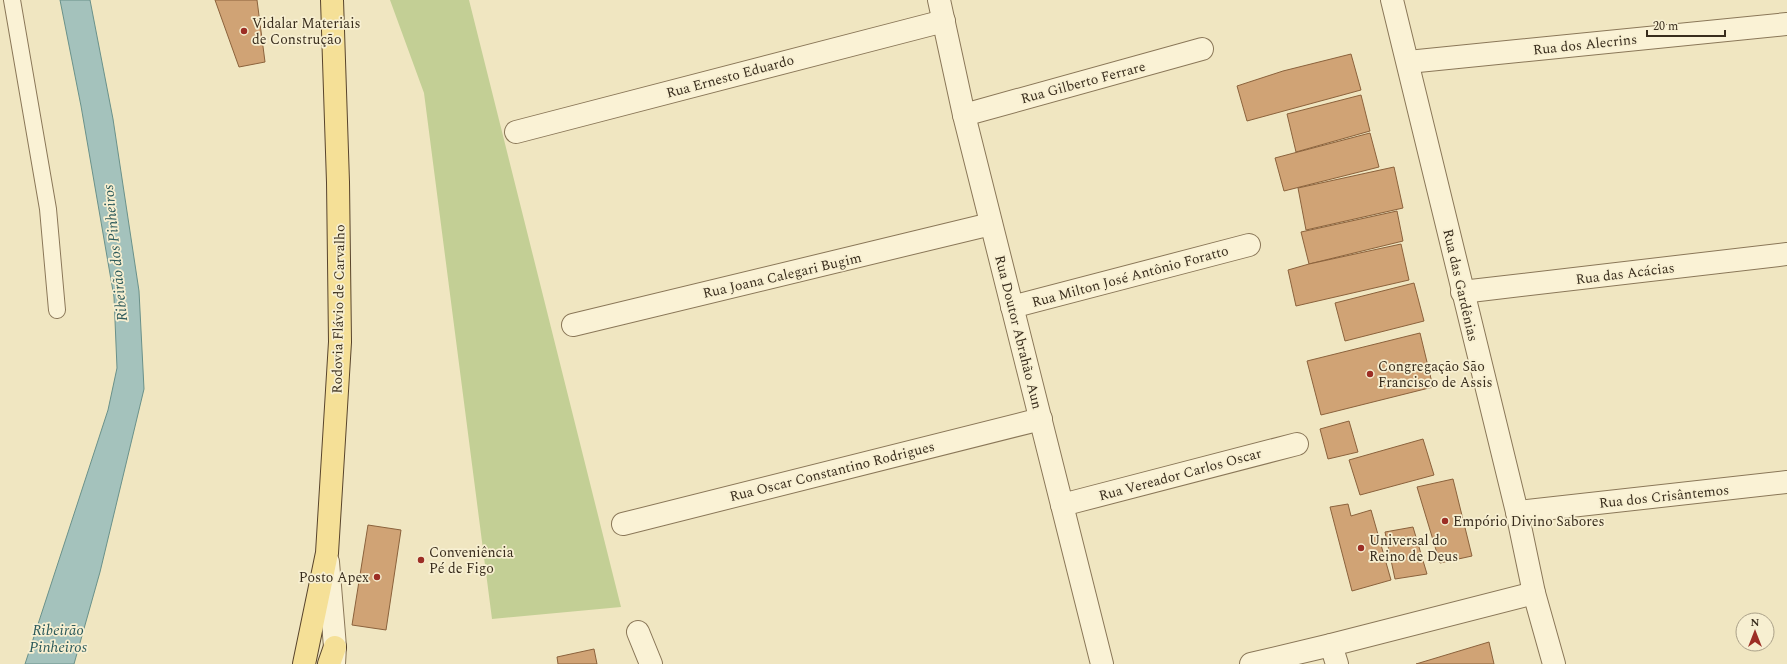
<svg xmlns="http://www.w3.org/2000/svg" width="1787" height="664" font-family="Spectral,serif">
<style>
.green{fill:#c3cf95}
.water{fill:#a4c2bc;stroke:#6a918a}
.building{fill:#d0a375;stroke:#8b623c}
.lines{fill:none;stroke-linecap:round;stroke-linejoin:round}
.service-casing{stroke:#8a7758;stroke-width:18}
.minor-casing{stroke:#8a7758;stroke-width:24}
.primary-casing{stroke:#58442c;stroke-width:24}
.service{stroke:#faf2d5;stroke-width:16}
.minor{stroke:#faf2d5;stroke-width:22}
.primary{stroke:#f5e097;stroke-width:22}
.poi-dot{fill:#9c2e25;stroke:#f7efd1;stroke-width:1.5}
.labels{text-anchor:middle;stroke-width:3.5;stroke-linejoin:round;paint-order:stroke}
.poi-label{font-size:14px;fill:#392d1d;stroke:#f7efd1;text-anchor:start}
.street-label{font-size:14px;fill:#392d1d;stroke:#f7efd1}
.water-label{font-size:15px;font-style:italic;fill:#2b595a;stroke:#f7efd1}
</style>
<rect width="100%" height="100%" fill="#f0e6c1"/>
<!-- green -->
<polygon class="green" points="390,0 469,0 621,607 492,619 424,93"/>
<!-- water -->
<polygon class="water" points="60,0 90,0 113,119 139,291 144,389 100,572 74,664 25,664 108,410 117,368 114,297 81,106"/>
<!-- building -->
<g class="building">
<polygon points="215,0 257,0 265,62 239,67"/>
<polygon points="1351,54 1361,90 1247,121 1237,86 1283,71"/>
<polygon points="1361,95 1370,131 1296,152 1287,114"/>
<polygon points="1370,133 1379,167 1284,191 1275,158"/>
<polygon points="1394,167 1403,208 1306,230 1298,188"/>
<polygon points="1397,211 1403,241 1309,264 1301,232"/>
<polygon points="1401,244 1409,280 1296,306 1288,270 1309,264"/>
<polygon points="1414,283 1424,321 1345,341 1335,303"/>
<polygon points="1420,333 1433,387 1321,415 1307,361"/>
<polygon points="1349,421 1358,452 1328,459 1320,429"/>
<polygon points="1423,439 1434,475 1360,495 1349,460"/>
<polygon points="1453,479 1472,556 1440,563 1417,487"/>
<polygon points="1348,504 1351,516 1371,510 1391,580 1352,591 1330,507"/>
<polygon points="368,525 401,530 386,630 352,625"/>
<polygon points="1413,527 1427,574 1395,579 1385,532"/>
<polygon points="1489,642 1494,664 1416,664"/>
<polygon points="594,649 597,664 558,664 557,657"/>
</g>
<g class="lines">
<defs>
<polyline id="service" points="12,0 48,209 57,310"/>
<g id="minor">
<polyline points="939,0 964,115 1102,664"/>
<polyline points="1392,0 1517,512 1534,593 1554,664"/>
<polyline points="1408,62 1787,24"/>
<polyline points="964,115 1202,49"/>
<polyline points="516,132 944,21"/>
<polyline points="1462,292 1787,254"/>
<polyline points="1012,307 1249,245"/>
<polyline points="573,325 991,224"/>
<polyline points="1062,505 1297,444"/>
<polyline points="1517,512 1787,482"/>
<polyline points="623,524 1041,419"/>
<polyline points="328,562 335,647 334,664"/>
<polyline points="638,632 651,664"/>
<polyline points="1331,645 1337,664"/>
<polyline points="1251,664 1331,645 1534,593"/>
</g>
<g id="primary">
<polyline points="304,664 327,553 340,342 338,182 332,0"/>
<polyline points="329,664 335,647"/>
</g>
</defs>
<!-- service casing -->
<use href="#service" class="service-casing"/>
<!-- minor casing -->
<use href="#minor" class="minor-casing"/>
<!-- primary casing -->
<use href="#primary" class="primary-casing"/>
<!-- service -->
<use href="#service" class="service"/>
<!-- minor -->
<use href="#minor" class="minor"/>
<!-- primary -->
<use href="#primary" class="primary"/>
</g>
<!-- markers -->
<g class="poi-dot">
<circle cx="244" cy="31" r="4"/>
<circle cx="1370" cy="374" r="4"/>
<circle cx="1445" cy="521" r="4"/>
<circle cx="1361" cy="548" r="4"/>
<circle cx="421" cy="560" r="4"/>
<circle cx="377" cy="577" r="4"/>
</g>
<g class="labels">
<!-- poi labels -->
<g class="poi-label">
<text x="252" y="28">Vidalar Materiais<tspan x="252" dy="16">de Construção</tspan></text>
<text x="1378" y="371">Congregação São<tspan x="1378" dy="16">Francisco de Assis</tspan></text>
<text x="1453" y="526">Empório Divino Sabores</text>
<text x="1369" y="545">Universal do<tspan x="1369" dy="16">Reino de Deus</tspan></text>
<text x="429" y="557">Conveniência<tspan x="429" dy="16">Pé de Figo</tspan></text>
<text x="369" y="582" text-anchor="end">Posto Apex</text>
</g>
<!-- street labels -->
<g class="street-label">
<text transform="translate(1585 44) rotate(-6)" y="5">Rua dos Alecrins</text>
<text transform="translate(730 76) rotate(-15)" y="5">Rua Ernesto Eduardo</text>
<text transform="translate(1083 82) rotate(-15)" y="5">Rua Gilberto Ferrare</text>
<text transform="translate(1625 273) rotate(-7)" y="5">Rua das Acácias</text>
<text transform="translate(782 275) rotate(-13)" y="5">Rua Joana Calegari Bugim</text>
<text transform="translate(1130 276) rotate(-15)" y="5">Rua Milton José Antônio Foratto</text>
<text transform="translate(1461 285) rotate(77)" y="5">Rua das Gardênias</text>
<text transform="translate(338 309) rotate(-89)" y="5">Rodovia Flávio de Carvalho</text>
<text transform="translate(1019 332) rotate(76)" y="5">Rua Doutor Abrahão Aun</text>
<text transform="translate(832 471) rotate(-14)" y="5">Rua Oscar Constantino Rodrigues</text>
<text transform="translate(1180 474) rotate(-15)" y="5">Rua Vereador Carlos Oscar</text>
<text transform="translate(1664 496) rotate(-6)" y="5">Rua dos Crisântemos</text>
</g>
<!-- water labels -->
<g class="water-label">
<text transform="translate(115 253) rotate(-96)" y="5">Ribeirão dos Pinheiros</text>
<text x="58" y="635">Ribeirão<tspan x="58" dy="17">Pinheiros</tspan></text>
</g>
</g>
<!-- north arrow -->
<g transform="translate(1755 632)"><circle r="19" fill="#f7efd1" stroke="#aba189"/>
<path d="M0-3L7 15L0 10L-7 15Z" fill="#9c2e25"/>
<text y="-6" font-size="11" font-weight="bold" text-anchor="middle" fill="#392d1d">N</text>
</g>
<!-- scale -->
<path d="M1647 30v6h78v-6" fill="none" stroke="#392d1d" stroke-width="2"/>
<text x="1653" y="30" font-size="12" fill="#392d1d" stroke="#f7efd1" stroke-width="3" paint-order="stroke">20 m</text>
</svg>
